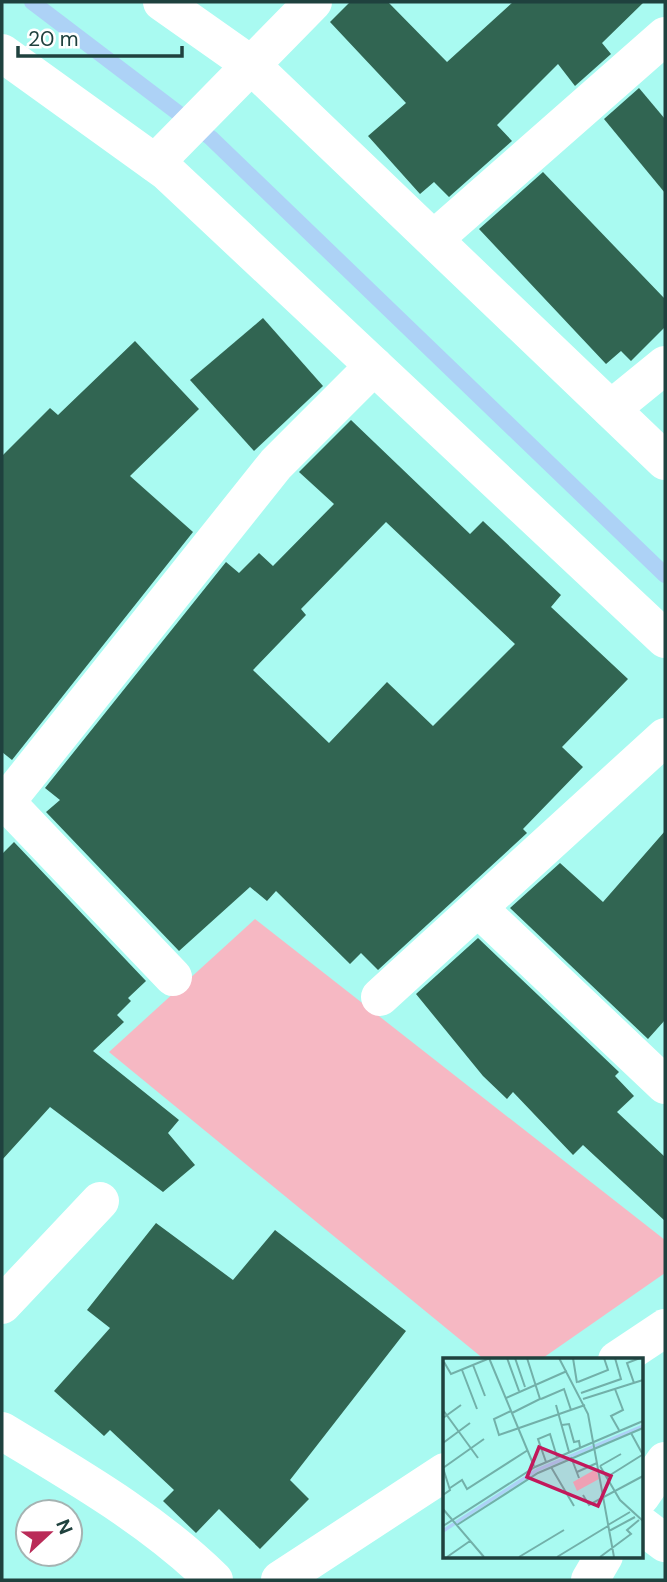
<svg xmlns="http://www.w3.org/2000/svg" width="667" height="1582" font-family="'DM Sans',sans-serif">
<style>
.green{fill:#f6b8c3}
.lines{fill:none;stroke-linecap:round;stroke-linejoin:round}
.stream{stroke:#add2f6;stroke-width:16}
.building{fill:#316552;fill-rule:evenodd}
.minor{stroke:#fff;stroke-width:38}
.inset-river{fill:none;stroke:#add2f6;stroke-width:3.5}
.inset-road{fill:none;stroke:#72b0a9;stroke-width:2}
.view{fill:#c2185b;fill-opacity:0.15;stroke:#c2185b;stroke-width:3.5}
.inset-edge{fill:none;stroke:#1f413e;stroke-width:3.5}
</style>
<rect width="100%" height="100%" fill="#a9faf1"/>
<!-- green -->
<polygon class="green" points="255,919 665,1240 665,1273 540,1360 485,1360 109,1052"/>
<g class="lines">
<!-- stream -->
<polyline class="stream" points="32,2 211,138 665,575"/>
</g>
<!-- building -->
<g class="building">
<polygon points="350,2 388,2 447,62 513,2 644,2 602,43 611,54 575,86 558,64 497,125 512,141 449,197 434,182 420,194 368,136 406,103 330,22"/>
<polygon points="639,88 665,119 665,193 604,119"/>
<polygon points="543,172 665,299 665,327 631,361 621,351 606,364 479,229"/>
<polygon points="263,318 323,386 254,451 190,380"/>
<polygon points="135,341 199,409 130,476 193,532 12,760 2,752 2,456 50,408 58,415"/>
<path d="M351 420 470 534 483 521 561 595 551 607 628 679 562 747 583 767 523 829 527 833 378 970 361 953 350 964 276 891 267 901 250 887 179 951 46 812 60 800 45 788 226 562 239 573 259 553 273 566 334 504 299 472ZM386 522 515 644 433 726 387 682 329 743 253 670 306 615 301 609Z"/>
<polygon points="665,831 665,1020 648,1039 510,908 560,863 603,902"/>
<polygon points="14,842 146,981 128,998 131,1001 117,1015 124,1022 93,1051 179,1120 168,1133 195,1165 163,1192 50,1107 2,1160 2,854"/>
<polygon points="478,938 619,1072 615,1076 634,1096 617,1112 665,1157 665,1221 583,1145 573,1155 513,1092 507,1099 483,1076 416,994"/>
<polygon points="156,1223 233,1280 275,1230 406,1331 290,1480 309,1499 260,1549 219,1509 196,1533 163,1501 174,1490 110,1430 104,1436 54,1391 110,1328 87,1310"/>
</g>
<g class="lines">
<!-- minor -->
<g class="minor">
<polyline points="162,2 250,64 665,461"/>
<polyline points="2,53 166,171 665,639"/>
<polyline points="155,163 313,2"/>
<polyline points="434,239 665,36"/>
<polyline points="611,409 665,365"/>
<polyline points="6,802 173,977"/>
<polyline points="2,807 276,464 374,366"/>
<polyline points="478,908 665,1085"/>
<polyline points="380,997 665,737"/>
<polyline points="2,1305 100,1201"/>
<polyline points="617,1360 665,1328"/>
<path d="M2 1431C76 1476 152 1519 214 1580"/>
<polyline points="641,1496 665,1461"/>
<polyline points="641,1525 665,1543"/>
<polyline points="280,1580 445,1472"/>
<polyline points="590,1580 604,1556"/>
</g>
</g>
<!-- overview -->
<g transform="translate(443 1358)">
<rect width="200" height="200" fill="#a9faf1"/>
<path d="M153 111 156 121 134 133 130 124Z" fill="#f6b8c3"/>
<path class="inset-river" d="M0 173 94 112 200 68"/>
<path class="inset-road" d="M46 0 91 108M64 0 76 33M72 0 82 29M116 0 145 56 171 199M130 0 134 25M1 4 8 16 47 0M30 7 42 38M19 12 34 51M135 24 165 12 161 0M191 25 184 5 197 0M172 31 180 52 168 58 176 72M138 35 178 21 172 0M63 40 124 13M98 41 121 31 128 52M140 41 200 22M113 47 126 94M0 52 35 100M68 53 51 61 56 77 142 47M69 55 97 41 84 0M0 60 18 47M119 67 126 66 131 84 136 83 137 89M188 75 200 97M0 85 27 65M128 99 136 120M103 104 95 81 107 76 114 99M157 108 177 142 200 163M157 108 178 96M108 109 131 148M0 110 41 81M0 110 7 132 0 137M134 114 154 105M164 119 199 97M7 130 19 122 24 131 85 92M140 137 146 147 200 118M0 151 41 199M14 167 95 115 200 70M165 167 187 154M0 168 92 109 200 63M166 173 192 159M4 199 27 183M76 199 121 172M114 199 165 168M157 199 188 176 184 172 196 162"/>
<path class="view" d="M96 89 168 118 155 148 84 119Z"/>
<rect width="200" height="200" class="inset-edge"/>
</g>
<!-- border -->
<rect width="667" height="1582" fill="none" stroke="#1f413e" stroke-width="7"/>
<!-- north arrow -->
<g transform="translate(49 1533) rotate(68)"><circle r="33" fill="#ffffff" stroke="#a5b3b2" stroke-width="2"/>
<path d="M0-5L12 26L0 18L-12 26Z" fill="#ba2b58"/>
<text y="-10" font-size="19" font-weight="bold" text-anchor="middle" fill="#1f413e">N</text>
</g>
<!-- scale -->
<path d="M18 46v10h164v-10" fill="none" stroke="#1f413e" stroke-width="3.5"/>
<text x="28" y="46" font-size="21" fill="#1f413e" stroke="#ffffff" stroke-width="5" paint-order="stroke">20 m</text>
</svg>
